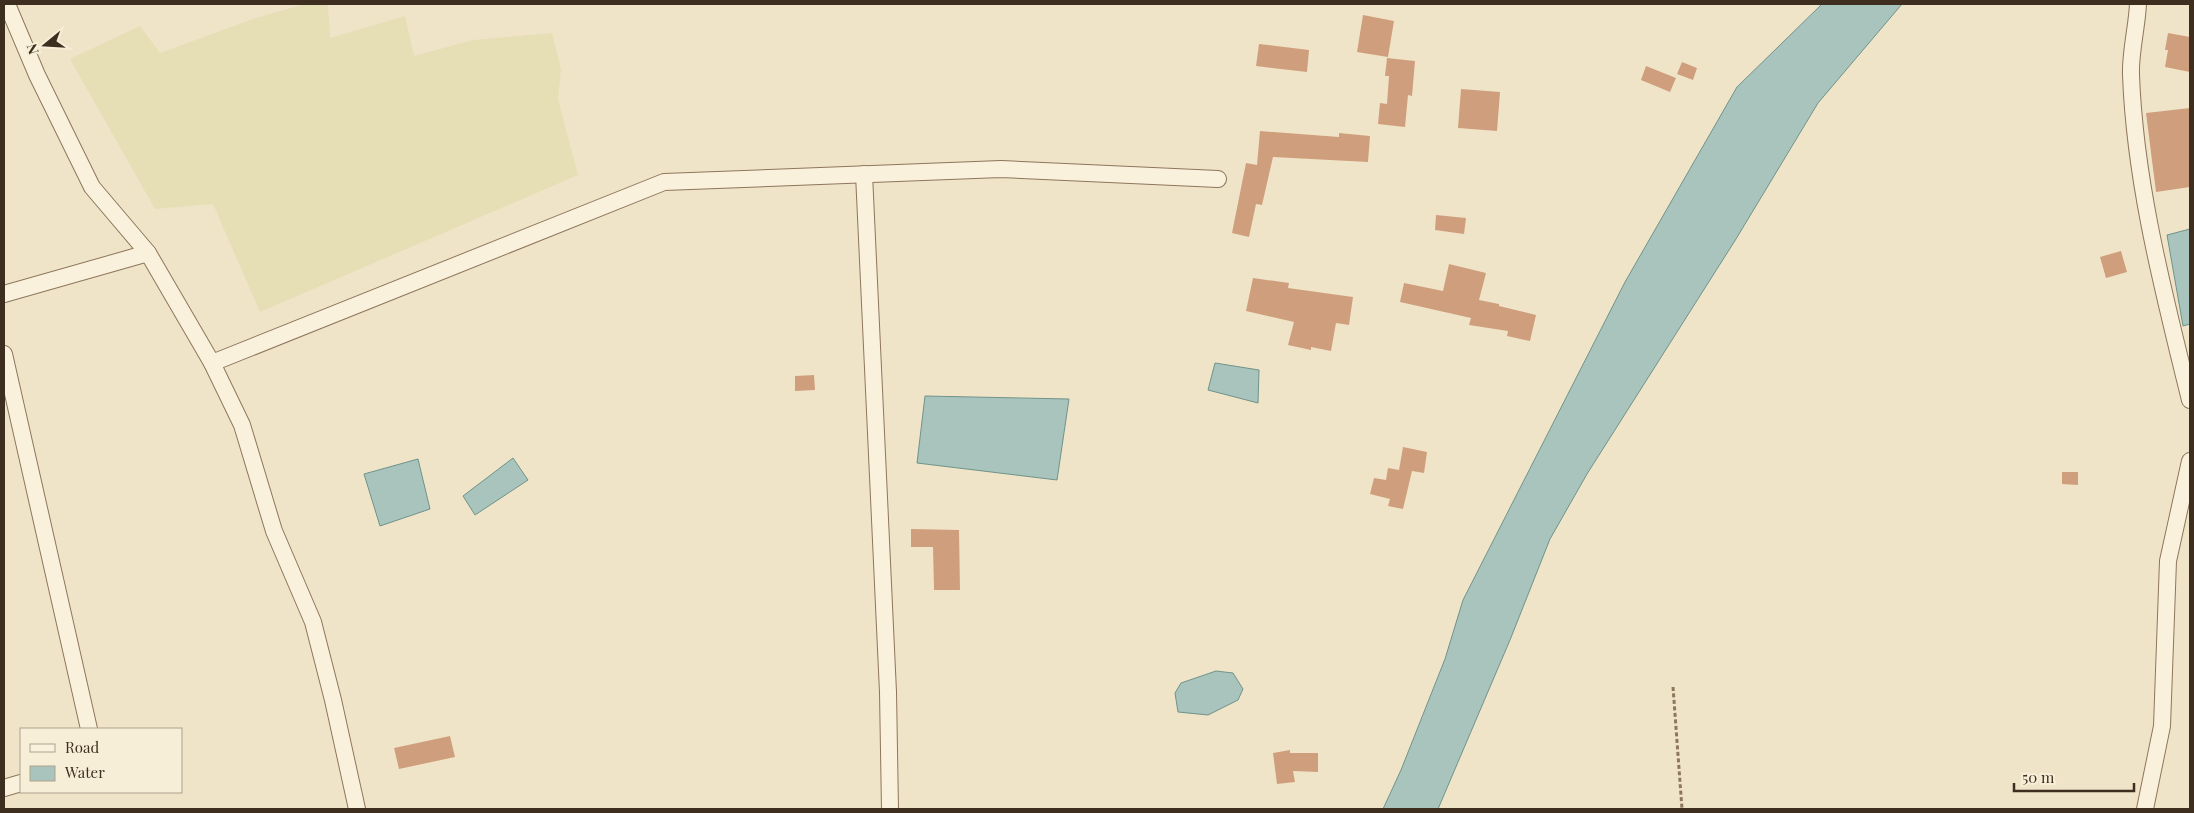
<svg xmlns="http://www.w3.org/2000/svg" width="2194" height="813" font-family="'Playfair Display',serif">
<style>
.farmland{fill:#e6deb5}
.water{fill:#a9c4bc;stroke:#6f938a}
.building{fill:#cf9f7d}
.lines{fill:none;stroke-linecap:round;stroke-linejoin:round}
.minor-casing{stroke:#8d765c;stroke-width:18}
.path{stroke:#8d765c;stroke-width:3;stroke-dasharray:4 2.5;stroke-linecap:butt}
.minor{stroke:#faf1dc;stroke-width:16}
</style>
<rect width="100%" height="100%" fill="#f0e4c8"/>
<!-- farmland -->
<polygon class="farmland" points="305,4 328,4 330,38 405,16 414,56 473,40 552,33 561,69 558,99 578,175 260,312 213,204 155,209 70,59 140,26 160,53 256,18"/>
<!-- water -->
<g class="water">
<polygon points="1822,4 1902,4 1818,103 1736,239 1587,474 1550,539 1510,640 1438,809 1383,809 1401,770 1445,659 1463,600 1625,282 1737,87"/>
<polygon points="2190,229 2190,324 2183,326 2167,235"/>
<polygon points="1215,363 1259,370 1258,403 1208,390"/>
<polygon points="925,396 1069,399 1057,480 917,463"/>
<polygon points="513,458 528,480 475,515 463,496"/>
<polygon points="418,459 430,509 380,526 364,474"/>
<polygon points="1216,671 1233,673 1243,689 1238,700 1208,715 1178,712 1175,693 1181,683"/>
</g>
<!-- building -->
<g class="building">
<polygon points="1363,15 1394,21 1388,57 1357,52"/>
<polygon points="2168,33 2190,37 2190,72 2165,67 2168,50 2165,50"/>
<polygon points="1259,44 1309,50 1307,72 1256,66"/>
<polygon points="1387,58 1415,61 1412,96 1408,95 1405,127 1378,124 1380,103 1387,104 1389,76 1385,76"/>
<polygon points="1682,62 1697,68 1693,80 1677,74"/>
<polygon points="1646,66 1676,78 1670,92 1641,80"/>
<polygon points="1461,89 1500,92 1497,131 1458,128"/>
<polygon points="2190,108 2190,187 2156,192 2146,113"/>
<polygon points="1260,131 1339,137 1339,133 1370,136 1368,162 1273,157 1262,205 1256,204 1249,237 1232,233 1246,163 1257,165"/>
<polygon points="1436,215 1466,218 1464,234 1435,230"/>
<polygon points="2121,251 2127,272 2106,278 2100,257"/>
<polygon points="1449,264 1486,273 1479,300 1499,304 1499,306 1536,315 1530,341 1507,336 1508,331 1469,325 1471,318 1400,302 1404,283 1443,291"/>
<polygon points="1253,278 1289,283 1288,288 1353,297 1349,325 1336,323 1331,351 1311,347 1311,350 1288,345 1294,322 1246,311"/>
<polygon points="814,375 815,390 795,391 795,376"/>
<polygon points="1403,447 1427,452 1424,473 1412,471 1403,509 1388,506 1390,499 1370,494 1374,478 1386,480 1388,468 1399,470"/>
<polygon points="2062,472 2078,472 2078,485 2062,484"/>
<polygon points="911,529 959,530 960,590 934,590 933,547 911,547"/>
<polygon points="450,736 455,757 399,769 394,748"/>
<polygon points="1290,750 1290,753 1318,753 1318,772 1293,771 1295,782 1277,784 1273,753"/>
</g>
<g class="lines">
<defs>
<g id="minor">
<polyline points="7,4 37,75 92,187 148,253"/>
<path d="M2138 4C2137 27 2130 53 2131 75 2135 184 2164 294 2190 400"/>
<polyline points="864,174 888,692 890,809"/>
<polyline points="4,294 148,253 212,363 664,182 1001,169 1218,179"/>
<polyline points="4,354 89,729"/>
<polyline points="212,363 242,425 274,531 313,622 333,700 357,809"/>
<polyline points="4,788 21,783"/>
<polyline points="2145,809 2162,726 2168,561 2190,461"/>
</g>
</defs>
<!-- minor casing -->
<use href="#minor" class="minor-casing"/>
<!-- path -->
<polyline class="path" points="1673,687 1682,809"/>
<!-- minor -->
<use href="#minor" class="minor"/>
</g>
<!-- border -->
<rect width="2194" height="813" fill="none" stroke="#3d2e20" stroke-width="10"/>
<!-- legend -->
<rect x="20" y="728" width="162" height="65" fill="#f7eed8" stroke="#ada18e"/>
<rect x="30" y="744" width="25" height="8" fill="#faf1dc" stroke="#ada18e"/>
<text x="65" y="753" font-size="15" fill="#3d2e20">Road</text>
<rect x="30" y="766" width="25" height="15" fill="#a9c4bc" stroke="#ada18e"/>
<text x="65" y="778" font-size="15" fill="#3d2e20">Water</text>
<!-- north arrow -->
<g transform="translate(45 45) rotate(252)" stroke="#f7eed8" stroke-width="4" paint-order="stroke">
<path d="M0-4L9 19L0 12L-9 19Z" fill="#3d2e20"/>
<text y="-8" font-size="14" font-weight="bold" text-anchor="middle" fill="#3d2e20">N</text>
</g>
<!-- scale -->
<path d="M2014 783v8h120v-8" fill="none" stroke="#3d2e20" stroke-width="2.5"/>
<text x="2022" y="783" font-size="15" fill="#3d2e20" stroke="#f7eed8" stroke-width="4" paint-order="stroke">50 m</text>
</svg>
